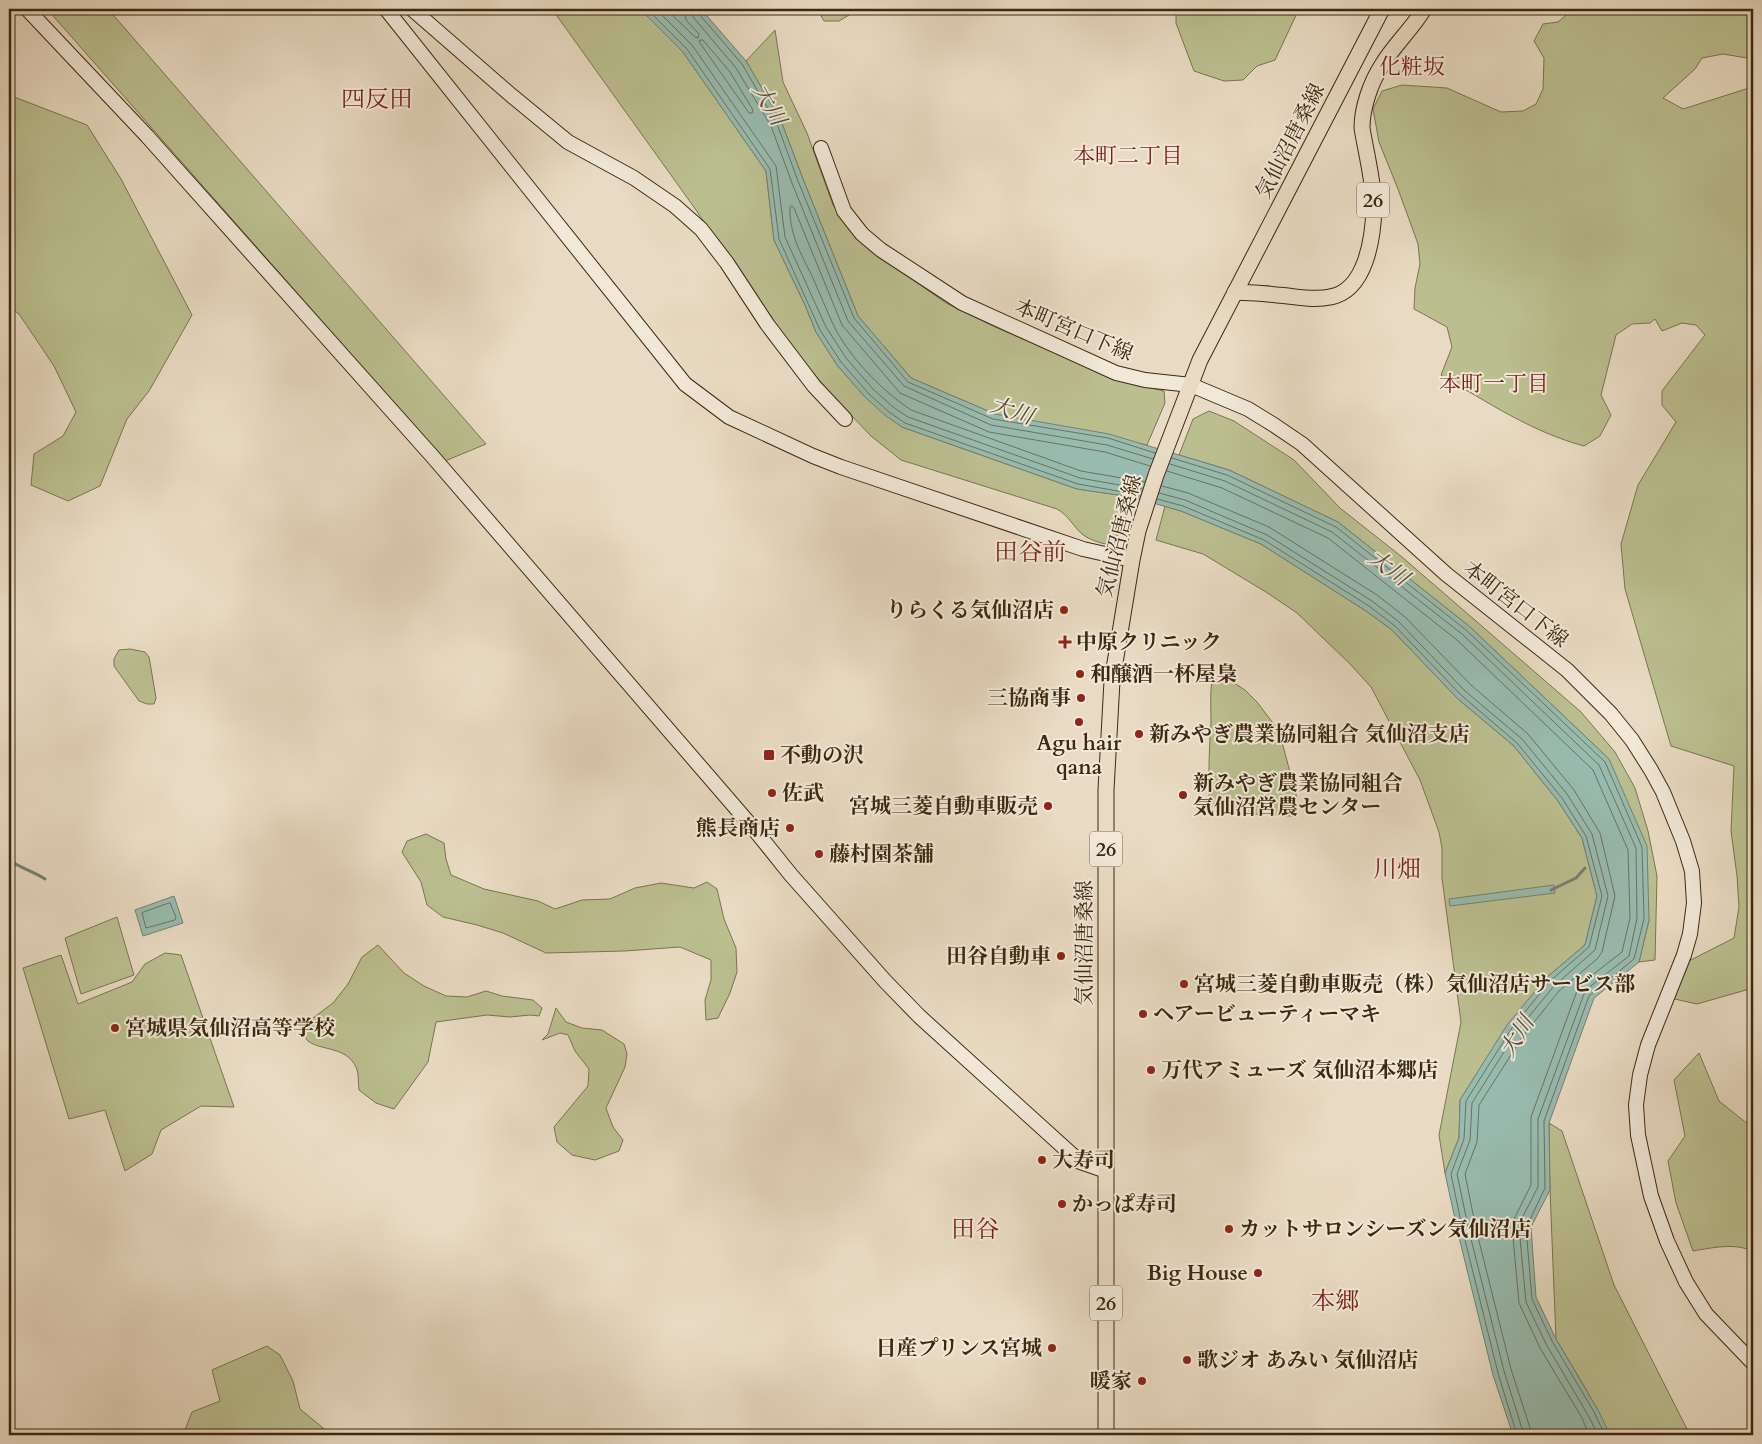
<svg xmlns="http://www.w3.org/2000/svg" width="1762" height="1444" font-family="Cardo,'Noto Serif JP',serif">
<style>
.green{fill:#bbbf90;stroke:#7c7450}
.water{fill:#98bbaf;stroke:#74816f}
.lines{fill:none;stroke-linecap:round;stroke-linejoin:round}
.shore{stroke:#6a725f;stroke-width:1}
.stream{stroke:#74816f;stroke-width:3}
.secondary-casing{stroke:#3d290f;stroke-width:16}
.primary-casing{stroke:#3d290f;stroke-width:17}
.secondary{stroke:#f1e8d8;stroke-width:14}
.primary{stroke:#e9dbc3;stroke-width:15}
.poi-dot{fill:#8f2418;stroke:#f1e8d8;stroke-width:2}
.labels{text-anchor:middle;stroke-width:4;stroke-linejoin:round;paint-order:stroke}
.shield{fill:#f1e8d8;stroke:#73624b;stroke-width:1}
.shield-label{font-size:20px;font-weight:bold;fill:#3d290f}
.street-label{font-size:21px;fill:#3d290f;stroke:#f1e8d8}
.poi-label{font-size:21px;font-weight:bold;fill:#3d290f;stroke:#f1e8d8;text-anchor:start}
.neighbourhood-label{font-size:22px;fill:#7a1f14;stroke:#f1e8d8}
.water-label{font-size:22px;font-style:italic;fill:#544e37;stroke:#f1e8d8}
.quarter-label{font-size:24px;fill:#7a1f14;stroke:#f1e8d8}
</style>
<rect width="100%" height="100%" fill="#e9dbc3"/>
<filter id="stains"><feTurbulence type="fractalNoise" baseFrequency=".004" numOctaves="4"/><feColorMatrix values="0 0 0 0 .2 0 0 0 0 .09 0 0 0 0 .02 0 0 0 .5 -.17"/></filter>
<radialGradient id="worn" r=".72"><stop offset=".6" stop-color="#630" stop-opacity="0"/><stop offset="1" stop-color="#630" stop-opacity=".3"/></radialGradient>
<!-- green -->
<g class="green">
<polygon points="47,9 108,9 486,444 445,461"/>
<path d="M552 9H640L683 52 766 171 774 240 805 305 816 332 837 365 866 398 902 427 1077 489 1132 497 1122 532 1105 544C1097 542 1088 539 1082 534 1073 526 1068 515 1057 509L901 460 871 436 830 393 781 334 742 280 696 210Z"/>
<polygon points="817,9 859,9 839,21 824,21"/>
<polygon points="1176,9 1299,9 1275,60 1257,66 1243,80 1224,81 1194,71 1176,23"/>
<path d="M1573 9H1753V59L1723 54 1702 58 1695 69 1663 98 1683 109 1746 89 1753 84V988L1697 1004 1661 996 1681 965 1734 938 1739 907 1737 876 1731 831 1734 766 1671 746 1625 589 1621 544 1638 485 1676 422 1662 405V391L1705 335 1696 325 1682 323 1662 331 1655 319 1650 323 1632 324 1616 335 1601 395 1611 415 1600 436 1584 446C1532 432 1487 402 1441 375L1452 347 1447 327 1414 309 1415 288 1420 264 1418 244 1398 189 1379 142 1373 109 1382 91 1402 85 1447 88 1501 112 1523 111 1536 104 1543 89 1544 58 1534 41 1543 24 1558 22Z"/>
<polygon points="775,30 783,82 807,133 833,205 863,240 886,261 946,303 995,327 1116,380 1164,391 1165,403 1147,445 995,414 911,378 858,316 803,179 781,121 746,61"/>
<polygon points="9,95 87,125 121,179 192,315 149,391 127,419 100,486 68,501 31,485 34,454 63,436 76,412 54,366 19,314 9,307"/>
<polygon points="1209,411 1234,421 1294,460 1340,508 1402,557 1581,712 1615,752 1635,788 1648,831 1657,876 1655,960 1639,962 1649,920 1609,759 1469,626 1338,522 1229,470 1179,455 1193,419"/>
<polygon points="1165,506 1181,511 1261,544 1366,611 1392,630 1458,699 1514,746 1558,801 1582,838 1597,896 1585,945 1546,978 1504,1031 1460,1100 1459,1138 1445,1173 1439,1135 1461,1022 1442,878 1442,848 1439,832 1420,780 1371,687 1350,664 1297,613 1266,592 1203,554 1156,540"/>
<polygon points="130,649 145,652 149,657 156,698 154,704 147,704 139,701 114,666 114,659 119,650"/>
<path d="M1220 678 1231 681 1245 690 1257 702 1279 731 1297 798 1295 814 1292 816 1210 812C1208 781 1209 752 1211 722 1211 707 1210 694 1212 679Z"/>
<polygon points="426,834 444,843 446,859 451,875 484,889 538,901 555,909 582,900 610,899 635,888 661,883 694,888 707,882 717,889 724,919 736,948 737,972 730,993 718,1018 706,1020 705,1000 711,980 711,960 680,947 625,951 546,953 503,933 477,925 443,917 427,905 421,882 402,852 407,841"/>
<polygon points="117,917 134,975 81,994 65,938"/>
<path d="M378 945 404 973 424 986 446 996 467 997 486 991 502 996 533 1000 542 1008 539 1016 530 1015 510 1017 487 1015 436 1022 428 1062 394 1109 376 1103 359 1090C358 1083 359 1073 356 1067 346 1046 321 1051 308 1041 306 1039 304 1034 302 1031L305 1024 333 1003 348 984 362 957Z"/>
<polygon points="165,953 181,955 234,1107 201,1106 161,1130 152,1154 125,1171 105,1110 69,1119 23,968 61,955 78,1004 132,982 145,964"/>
<polygon points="556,1008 566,1022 582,1028 602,1030 624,1044 627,1054 625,1067 606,1108 613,1127 623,1140 619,1151 595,1160 572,1155 557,1142 554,1127 588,1086 589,1069 575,1051 568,1035 560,1033 542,1040 548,1034"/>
<path d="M1699 1053 1719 1101 1749 1125 1753 1126V1252C1737 1242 1711 1248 1693 1251L1676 1203 1668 1161 1685 1136 1674 1080Z"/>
<polygon points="1549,1123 1562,1131 1614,1285 1690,1435 1607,1435 1587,1391 1556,1339 1550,1190"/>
<polygon points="267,1346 280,1355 293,1381 300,1409 323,1428 327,1435 183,1435 192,1412 220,1401 212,1370"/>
</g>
<!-- water -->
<g class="water">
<polygon points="640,9 701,9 746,61 781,121 803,179 858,316 911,378 995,414 1109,434 1229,470 1338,522 1469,626 1609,759 1647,846 1649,920 1639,962 1594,998 1549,1123 1550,1190 1531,1227 1536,1297 1556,1339 1598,1410 1610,1435 1513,1435 1493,1375 1458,1233 1445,1173 1459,1138 1460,1100 1507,1025 1546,978 1585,945 1597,896 1582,838 1558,801 1514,746 1458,699 1392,630 1366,611 1261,544 1181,511 1132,497 1077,489 902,427 886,416 865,397 837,365 816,332 805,305 774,240 766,171 683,52"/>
<polygon points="1554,885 1555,893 1450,906 1449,899"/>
<polygon points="174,896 183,923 143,936 135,910"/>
</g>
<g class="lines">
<!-- shore -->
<g class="shore">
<polyline points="647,9 687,49 770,169 779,239 820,330 841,362 869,394 889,412 905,423 1078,484 1140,495"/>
<polyline points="656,9 692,45 776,166 785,237 826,327 846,358 873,389 893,407 908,417 1080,478 1142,489"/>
<polyline points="666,9 695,37 698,38 699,34 686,20 684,9"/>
<polyline points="691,9 693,17 736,68 771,126 792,183 848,321 904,386 991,425 1107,445 1153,459"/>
<polyline points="697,9 699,14 742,64 777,124 798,181 854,318 908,382 993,419 1108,438 1155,453"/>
<polygon points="700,40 703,40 730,72 753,110 752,113 749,113 700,43"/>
<polyline points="1172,458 1227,475 1336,527 1466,630 1605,762 1642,847 1644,919 1634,959 1589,996 1544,1121 1545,1188 1526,1228 1532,1299 1552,1341 1594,1412 1605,1435"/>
<polyline points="1170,464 1225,481 1332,532 1462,634 1599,765 1636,848 1637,918 1629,956 1587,989 1584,994 1538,1119 1538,1187 1520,1222 1519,1228 1526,1302 1546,1344 1588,1415 1598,1435"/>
<polyline points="1167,471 1222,488 1328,538 1457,640 1593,770 1628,850 1630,918 1622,952 1582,983 1577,991 1531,1117 1531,1185 1514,1219 1512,1226 1519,1303 1540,1348 1582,1418 1589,1435"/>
<path d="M1145 482 1081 471 911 410C881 390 847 355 832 322 825 307 819 291 812 276 801 254 789 233 790 207L792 206 794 208 842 325 900 393 989 432 1105 452 1150 466"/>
<polyline points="1162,486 1188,493 1269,527 1377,595 1405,617 1471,685 1528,734 1574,790 1600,833 1615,896 1602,952 1597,959 1559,991 1523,1036 1479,1105 1477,1142 1465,1174 1476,1229 1511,1369 1530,1428 1531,1435"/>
<polyline points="1159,493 1185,500 1267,535 1372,601 1399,622 1465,691 1522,739 1567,794 1592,834 1608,896 1595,950 1554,986 1517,1031 1472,1103 1470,1140 1457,1174 1469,1231 1504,1371 1524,1435"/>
<polyline points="1157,499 1183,506 1264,540 1369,606 1395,626 1461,695 1517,743 1562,798 1586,836 1602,896 1589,947 1550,981 1512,1028 1466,1101 1464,1139 1451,1174 1463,1232 1498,1373 1517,1435"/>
<polygon points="170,903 176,917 175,920 146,928 142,913"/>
</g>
<!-- stream -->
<g class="stream">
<path d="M9 860C20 868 33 871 45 879"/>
<polyline points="1551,890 1576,878 1585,868"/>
</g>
<defs>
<g id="secondary">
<polyline points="27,9 147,136 433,457 754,829 791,875 885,981 919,1016 1080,1162 1106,1171"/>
<polyline points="386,9 685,384 729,417 813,456 841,467 1083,549 1132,560"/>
<polyline points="412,9 512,96 568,142 634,178 675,206 701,229 727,263 767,324 814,386 845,419"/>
<polyline points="821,148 844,211 862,234 881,250 962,303 1116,373 1145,380 1191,385 1248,409 1274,425 1302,444 1446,574 1567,670 1611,714 1632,740 1651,770 1663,792 1683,841 1692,871 1694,903 1690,934 1684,955 1648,1045 1640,1075 1636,1105 1638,1135 1651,1196 1667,1241 1686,1282 1706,1314 1753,1363"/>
</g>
<g id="primary">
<path d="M1235 292C1249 293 1263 293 1277 295 1294 296 1313 301 1330 297 1366 291 1373 238 1374 208 1374 183 1366 153 1362 128 1362 107 1371 82 1382 65 1394 45 1412 29 1424 9"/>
<polyline points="1106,1435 1106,790 1112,681 1132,560 1138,531 1156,475 1200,360 1382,9"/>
</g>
</defs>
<!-- secondary casing -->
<use href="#secondary" class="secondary-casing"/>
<!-- primary casing -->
<use href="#primary" class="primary-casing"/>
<!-- secondary -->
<use href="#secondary" class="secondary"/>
<!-- primary -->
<use href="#primary" class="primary"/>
</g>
<!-- markers -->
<g class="poi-dot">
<circle cx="1064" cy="610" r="5"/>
<path d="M1062.5 634.5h5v5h5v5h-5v5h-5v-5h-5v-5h5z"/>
<circle cx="1080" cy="674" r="5"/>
<circle cx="1081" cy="698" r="5"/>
<circle cx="1079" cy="722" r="5"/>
<circle cx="1139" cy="734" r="5"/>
<rect x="763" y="749" width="12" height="12" rx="2.5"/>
<circle cx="772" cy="793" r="5"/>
<circle cx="1183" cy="795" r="5"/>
<circle cx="1048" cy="806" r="5"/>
<circle cx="790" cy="828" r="5"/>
<circle cx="819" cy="854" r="5"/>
<circle cx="1061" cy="956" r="5"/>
<circle cx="1184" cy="984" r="5"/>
<circle cx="1143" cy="1014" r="5"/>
<circle cx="115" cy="1028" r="5"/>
<circle cx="1151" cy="1070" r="5"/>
<circle cx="1042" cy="1160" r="5"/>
<circle cx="1062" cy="1204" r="5"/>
<circle cx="1229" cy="1229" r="5"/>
<circle cx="1258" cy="1273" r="5"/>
<circle cx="1052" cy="1348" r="5"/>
<circle cx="1187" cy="1360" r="5"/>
<circle cx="1142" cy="1381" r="5"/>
</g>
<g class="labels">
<!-- shield labels -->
<g class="shield">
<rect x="1357" y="182.5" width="32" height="35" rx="4"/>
<rect x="1090" y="831.5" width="32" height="35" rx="4"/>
<rect x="1090" y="1285.5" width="32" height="35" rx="4"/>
</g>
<g class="shield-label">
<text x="1373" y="207">26</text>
<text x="1106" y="856">26</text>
<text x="1106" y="1310">26</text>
</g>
<!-- street labels -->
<g class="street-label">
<text transform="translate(1290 141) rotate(-63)" y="7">気仙沼唐桑線</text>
<text transform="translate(1074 330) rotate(23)" y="7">本町宮口下線</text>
<text transform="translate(1119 536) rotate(-76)" y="7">気仙沼唐桑線</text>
<text transform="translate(1516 604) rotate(38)" y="7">本町宮口下線</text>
<text transform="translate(1084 943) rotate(-90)" y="7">気仙沼唐桑線</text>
</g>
<!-- poi labels -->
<g class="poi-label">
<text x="1054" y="617" text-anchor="end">りらくる気仙沼店</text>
<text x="1076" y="649">中原クリニック</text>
<text x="1090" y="681">和醸酒一杯屋梟</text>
<text x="1071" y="705" text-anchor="end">三協商事</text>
<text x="1149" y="741">新みやぎ農業協同組合 気仙沼支店</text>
<text x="1079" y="750" text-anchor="middle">Agu hair<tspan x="1079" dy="24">qana</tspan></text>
<text x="780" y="762">不動の沢</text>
<text x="1193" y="790">新みやぎ農業協同組合<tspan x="1193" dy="24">気仙沼営農センター</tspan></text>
<text x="782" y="800">佐武</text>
<text x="1038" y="813" text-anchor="end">宮城三菱自動車販売</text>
<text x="780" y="835" text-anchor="end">熊長商店</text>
<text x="829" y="861">藤村園茶舗</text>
<text x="1051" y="963" text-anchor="end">田谷自動車</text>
<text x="1194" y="991">宮城三菱自動車販売（株）気仙沼店サービス部</text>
<text x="1153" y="1021">ヘアービューティーマキ</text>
<text x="125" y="1035">宮城県気仙沼高等学校</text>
<text x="1161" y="1077">万代アミューズ 気仙沼本郷店</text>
<text x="1052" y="1167">大寿司</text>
<text x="1072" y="1211">かっぱ寿司</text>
<text x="1239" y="1236">カットサロンシーズン気仙沼店</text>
<text x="1248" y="1280" text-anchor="end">Big House</text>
<text x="1042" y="1355" text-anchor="end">日産プリンス宮城</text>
<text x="1197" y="1367">歌ジオ あみい 気仙沼店</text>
<text x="1132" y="1388" text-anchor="end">暖家</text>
</g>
<!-- neighbourhood labels -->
<g class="neighbourhood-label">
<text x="1412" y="74">化粧坂</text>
<text x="1128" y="163">本町二丁目</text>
<text x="1494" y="391">本町一丁目</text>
</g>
<!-- water labels -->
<g class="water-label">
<text transform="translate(770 104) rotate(60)" y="8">大川</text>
<text transform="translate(1012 410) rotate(18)" y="8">大川</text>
<text transform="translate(1389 567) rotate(36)" y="8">大川</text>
<text transform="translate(1516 1036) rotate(-58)" y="8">大川</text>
</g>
<!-- quarter labels -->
<g class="quarter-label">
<text x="377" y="107">四反田</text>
<text x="1030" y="560">田谷前</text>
<text x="1397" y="877">川畑</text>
<text x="975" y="1237">田谷</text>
<text x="1335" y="1309">本郷</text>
</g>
</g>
<!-- margin -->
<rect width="1762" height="1444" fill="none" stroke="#e9dbc3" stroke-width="30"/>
<rect x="10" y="10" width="1742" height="1424" fill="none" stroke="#3d290f" stroke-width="2.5"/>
<rect x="15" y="15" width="1732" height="1414" fill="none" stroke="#3d290f"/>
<rect width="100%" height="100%" filter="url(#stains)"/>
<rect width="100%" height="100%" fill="url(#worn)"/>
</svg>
